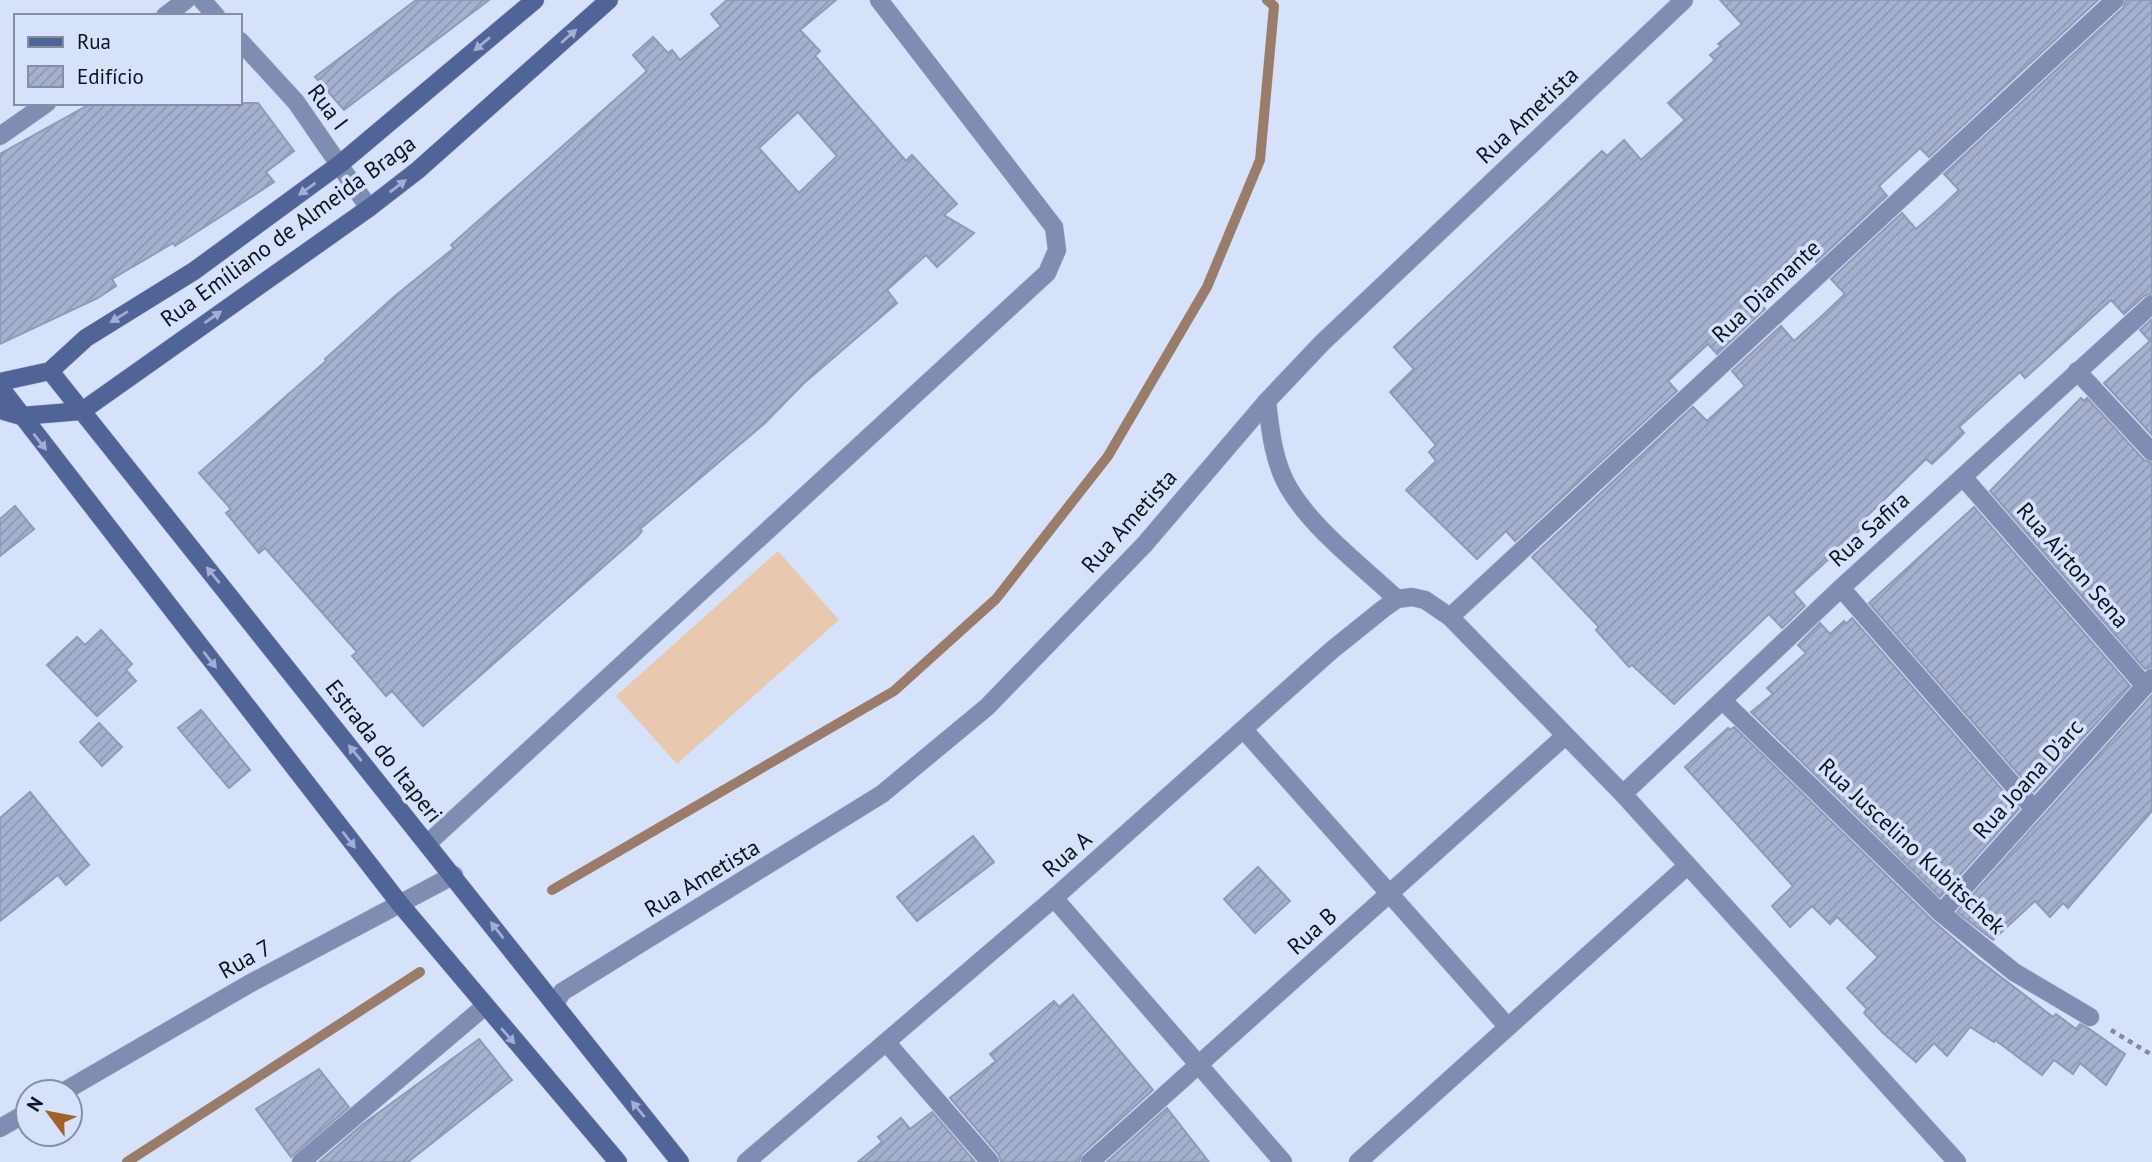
<svg xmlns="http://www.w3.org/2000/svg" width="2152" height="1162" font-family="'PT Sans',sans-serif">
<style>
.pitch{fill:#e8c9b0}
.lines{fill:none;stroke-linecap:round;stroke-linejoin:round}
.stream{stroke:#997d6a;stroke-width:10}
.building{fill:url(#building-hatch);stroke:#8e9ab7;stroke-width:2;fill-rule:evenodd}
.street-casing{stroke:#b2bcd2;stroke-width:19}
.secondary-casing{stroke:#b2bcd2;stroke-width:19}
.path{stroke:#828a9d;stroke-width:4.5;stroke-dasharray:5 5;stroke-linecap:butt}
.street{stroke:#7e8db1;stroke-width:18}
.secondary{stroke:#506498;stroke-width:18}
.oneway{fill:#a0afd3}
.labels{text-anchor:middle;stroke-width:7;stroke-linejoin:round;paint-order:stroke}
.street-label{font-size:23px;fill:#0f131e;stroke:#d6e1fa}
</style>
<defs>
<pattern id="building-hatch" width="6" height="6" patternUnits="userSpaceOnUse" patternTransform="scale(1.75)"><rect width="6" height="6" fill="#a5b1cf"/><path d="M-1 1l2-2M0 6l6-6M5 7l2-2" fill="none" stroke="#8d97b1"/></pattern>
</defs>
<rect width="100%" height="100%" fill="#d6e1fa"/>
<!-- pitch -->
<polygon class="pitch" points="778,551 839,620 677,764 616,696"/>
<g class="lines">
<!-- stream -->
<g class="stream">
<polyline points="552,890 894,691 996,599 1108,456 1207,287 1260,160 1274,6 1267,0"/>
<polyline points="127,1162 420,972"/>
</g>
</g>
<!-- building -->
<g class="building">
<polygon points="416,0 489,0 344,110 315,77"/>
<path d="M727 0H836L800 30 820 51 815 56 906 161 912 155 957 204 944 215 974 233 937 267 926 255 887 290 897 303 804 383 765 423 640 529 642 531 637 537 423 726 392 691 386 696 352 656 357 652 265 548 259 553 226 513 231 509 199 473 326 361 325 359 395 296 454 248 451 245 636 81 647 71 633 55 653 37 668 53 672 50 680 60 721 26 711 14ZM798 112 837 156 799 193 759 148Z"/>
<polygon points="1720,0 2098,0 1929,157 1920,148 1879,186 1887,196 1816,262 1806,252 1755,298 1765,309 1717,354 1708,344 1668,381 1677,391 1515,541 1506,531 1477,559 1406,490 1436,461 1429,452 1436,445 1390,392 1414,369 1394,347 1602,151 1607,156 1624,140 1641,160 1685,120 1668,103 1715,60 1710,55 1721,46 1718,44 1742,24"/>
<polygon points="2126,0 2152,0 2152,293 2144,296 2124,314 2111,300 2025,378 2020,372 1959,427 1964,433 1948,449 1932,464 1926,459 1866,517 1870,521 1793,592 1805,606 1782,628 1769,614 1674,704 1632,665 1629,667 1596,630 1599,627 1532,557 1693,407 1707,421 1745,386 1732,371 1781,326 1794,341 1823,315 1845,294 1831,279 1902,213 1916,229 1940,208 1959,190 1944,174 2123,8"/>
<polygon points="92,103 258,103 294,151 266,172 274,182 262,190 175,246 173,243 112,279 116,286 98,298 0,344 0,154"/>
<polygon points="2152,319 2152,435 2104,383 2150,341 2140,330"/>
<polygon points="2081,398 2084,401 2087,398 2144,460 2152,463 2152,667 2145,669 1990,491"/>
<polygon points="15,506 34,529 0,556 0,519"/>
<polygon points="1974,507 2130,686 2034,792 1869,603"/>
<polygon points="1852,618 2019,809 1940,897 1751,712 1773,694 1767,688 1806,653 1798,645 1820,623 1830,634 1844,621 1846,624"/>
<polygon points="101,630 132,664 126,670 136,681 97,716 47,665 77,637 85,645"/>
<polygon points="2152,695 2152,811 2068,908 2063,903 2050,917 2035,901 1993,940 1957,912"/>
<polygon points="201,710 250,770 229,788 178,728"/>
<polygon points="99,723 122,747 102,766 80,742"/>
<polygon points="1734,727 1933,921 1975,957 2053,1017 2056,1014 2076,1029 2080,1024 2088,1028 2125,1054 2106,1085 2080,1063 2073,1074 2054,1060 2042,1075 1995,1040 1994,1042 1970,1027 1947,1056 1934,1043 1916,1062 1882,1032 1864,1013 1867,1009 1847,988 1878,957 1837,917 1830,924 1812,906 1790,927 1772,906 1793,886 1685,767 1728,728 1730,730"/>
<polygon points="30,792 89,865 66,885 58,875 0,921 0,818"/>
<polygon points="973,836 994,862 917,921 897,897"/>
<polygon points="1258,867 1290,901 1255,933 1224,899"/>
<polygon points="1073,995 1153,1090 1082,1154 1079,1162 1001,1162 999,1155 950,1098 996,1061 990,1054 1054,1001 1059,1007"/>
<polygon points="479,1039 512,1080 408,1162 319,1162 363,1124"/>
<polygon points="319,1069 349,1107 291,1157 256,1109"/>
<polygon points="1167,1108 1209,1162 1107,1162"/>
<polygon points="932,1112 975,1162 858,1162 882,1142 878,1137 901,1118 910,1129"/>
</g>
<g class="lines">
<defs>
<g id="street">
<polyline points="202,0 216,16"/>
<polyline points="165,16 186,0"/>
<polyline points="240,41 296,102 369,208"/>
<polyline points="0,136 47,103"/>
<polyline points="2077,371 2152,452"/>
<path d="M1267 401C1270 430 1274 465 1290 490 1314 530 1363 567 1397 599"/>
<polyline points="1963,477 2145,686"/>
<polyline points="1841,588 2034,809"/>
<polyline points="1450,617 2115,0"/>
<polyline points="1723,701 1941,913 2014,972 2090,1017"/>
<polyline points="1244,730 1508,1027"/>
<polyline points="1623,794 1841,588 2152,304"/>
<polyline points="427,844 1047,273 1057,250 1054,227 879,0"/>
<polyline points="1054,898 1283,1162"/>
<polyline points="1941,913 2152,678"/>
<polyline points="555,1004 562,992 882,794 987,707 1144,545 1267,401 1322,343 1684,0"/>
<polyline points="886,1042 990,1162"/>
<polyline points="63,1092 249,984 454,875"/>
<polyline points="0,1128 28,1112"/>
<polyline points="301,1162 484,1007"/>
<polyline points="746,1162 1054,898 1332,650 1383,609 1397,599 1412,597 1425,600 1450,617 1623,794 1957,1162"/>
<polyline points="1090,1162 1565,736"/>
<polyline points="1358,1162 1687,866"/>
</g>
<g id="secondary">
<polyline points="50,371 680,1162"/>
<polyline points="0,382 50,371 86,338 194,271 340,164 535,0"/>
<polyline points="0,387 400,904 618,1162"/>
<polyline points="0,410 21,416 82,411 369,208 418,170 609,0"/>
</g>
</defs>
<!-- street casing -->
<use href="#street" class="street-casing"/>
<!-- secondary casing -->
<use href="#secondary" class="secondary-casing"/>
<!-- path -->
<polyline class="path" points="2111,1030 2152,1055"/>
<!-- street -->
<use href="#street" class="street"/>
<!-- secondary -->
<use href="#secondary" class="secondary"/>
</g>
<!-- one-way arrows -->
<defs><path id="oneway-solid" d="M-6-.8H1V-3.2L6.5 0L1 3.2V.8H-6Z" transform="scale(1.75)"/></defs>
<g class="oneway">
<use href="#oneway-solid" transform="translate(569 36) rotate(-42)"/>
<use href="#oneway-solid" transform="translate(482 44) rotate(140)"/>
<use href="#oneway-solid" transform="translate(398 186) rotate(-38)"/>
<use href="#oneway-solid" transform="translate(307 189) rotate(144)"/>
<use href="#oneway-solid" transform="translate(119 317) rotate(148)"/>
<use href="#oneway-solid" transform="translate(213 317) rotate(-35)"/>
<use href="#oneway-solid" transform="translate(40 442) rotate(52)"/>
<use href="#oneway-solid" transform="translate(213 575) rotate(-129)"/>
<use href="#oneway-solid" transform="translate(210 660) rotate(52)"/>
<use href="#oneway-solid" transform="translate(355 753) rotate(-129)"/>
<use href="#oneway-solid" transform="translate(349 840) rotate(52)"/>
<use href="#oneway-solid" transform="translate(497 930) rotate(-128)"/>
<use href="#oneway-solid" transform="translate(508 1036) rotate(49)"/>
<use href="#oneway-solid" transform="translate(638 1109) rotate(-129)"/>
</g>
<g class="labels">
<!-- street labels -->
<g class="street-label">
<text transform="translate(328 107) rotate(53)" y="8">Rua I</text>
<text transform="translate(1527 115) rotate(-43)" y="8">Rua Ametista</text>
<text transform="translate(288 231) rotate(-36)" y="8">Rua Emíliano de Almeida Braga</text>
<text transform="translate(1766 291) rotate(-43)" y="8">Rua Diamante</text>
<text transform="translate(1129 521) rotate(-48)" y="8">Rua Ametista</text>
<text transform="translate(1869 529) rotate(-42)" y="8">Rua Safira</text>
<text transform="translate(2073 565) rotate(49)" y="8">Rua Airton Sena</text>
<text transform="translate(384 751) rotate(52)" y="8">Estrada do Itaperi</text>
<text transform="translate(2028 779) rotate(-48)" y="8">Rua Joana D'arc</text>
<text transform="translate(1912 846) rotate(43)" y="8">Rua Juscelino Kubitschek</text>
<text transform="translate(1067 854) rotate(-41)" y="8">Rua A</text>
<text transform="translate(702 878) rotate(-31)" y="8">Rua Ametista</text>
<text transform="translate(1312 931) rotate(-42)" y="8">Rua B</text>
<text transform="translate(245 959) rotate(-29)" y="8">Rua 7</text>
</g>
</g>
<!-- legend -->
<rect x="14" y="14" width="228" height="91" fill="#d6e1fa" stroke="#868fa2" stroke-width="2"/>
<rect x="28" y="37" width="35" height="10" fill="#506498" stroke="#868fa2" stroke-width="2"/>
<text x="77" y="49" font-size="21" fill="#0f131e">Rua</text>
<rect x="28" y="66" width="35" height="21" fill="url(#building-hatch)" stroke="#868fa2" stroke-width="2"/>
<text x="77" y="84" font-size="21" fill="#0f131e">Edifício</text>
<!-- north arrow -->
<g transform="translate(49 1113) rotate(302)"><circle r="33" fill="#d6e1fa" stroke="#868fa2" stroke-width="2"/>
<path d="M0-5L12 26L0 18L-12 26Z" fill="#a06228"/>
<text y="-10" font-size="19" font-weight="bold" text-anchor="middle" fill="#0f131e">N</text>
</g>
</svg>
